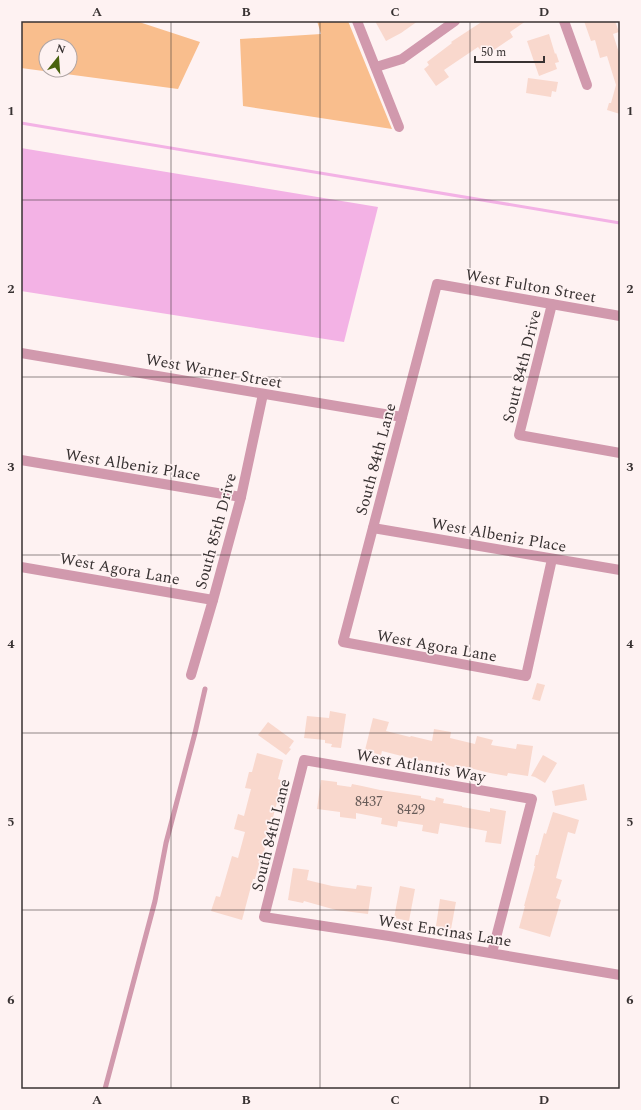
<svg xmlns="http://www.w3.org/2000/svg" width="641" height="1110" font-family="Spectral,serif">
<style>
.green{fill:#f9be8d;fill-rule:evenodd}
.water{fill:#f3b2e5}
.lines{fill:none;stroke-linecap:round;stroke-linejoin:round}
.stream{stroke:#f3b2e5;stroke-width:3}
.building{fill:#f9d8cd}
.lane{stroke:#d199ad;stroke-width:5}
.street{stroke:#d199ad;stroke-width:10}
.grid{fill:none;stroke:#383232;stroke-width:1;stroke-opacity:0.55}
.labels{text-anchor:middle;stroke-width:3.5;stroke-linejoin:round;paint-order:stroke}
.number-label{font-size:14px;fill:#685c59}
.street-label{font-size:16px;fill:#383232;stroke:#fef2f2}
.neatline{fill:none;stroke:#383232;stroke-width:1.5}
.grid-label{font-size:13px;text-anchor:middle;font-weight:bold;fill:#383232}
</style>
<rect width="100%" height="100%" fill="#fef2f2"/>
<!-- green -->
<g class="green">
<path d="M21 21H136L200 42 178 89 21 68ZM46 46H70V70H46Z"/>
<polygon points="317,21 348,21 392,129 243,106 240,39 321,34"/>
</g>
<!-- water -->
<polygon class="water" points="21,148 378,207 344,342 21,291"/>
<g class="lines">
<!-- stream -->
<polyline class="stream" points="21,123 620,223"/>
</g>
<!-- building -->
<g class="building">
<polygon points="375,21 418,21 401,33 386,41"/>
<polygon points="483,21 526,21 510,32 513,37 485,56 478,47 444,70 449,77 436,86 424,69 429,65 427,62 452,43 451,42"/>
<polygon points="584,21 615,21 619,32 613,34 620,56 620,114 607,110 609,103 611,103 616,85 607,56 600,58 595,40 591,41"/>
<polygon points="549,34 555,54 556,53 559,62 555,63 557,69 539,76 527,41"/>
<polygon points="528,78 558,82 556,92 552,91 551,97 526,93"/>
<polygon points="537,683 545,685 540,701 532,699"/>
<polygon points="330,711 346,714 341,748 331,747 332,744 325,743 325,740 304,738 307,716 329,718"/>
<polygon points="373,718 389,722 386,731 410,737 411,736 432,741 434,729 451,732 450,738 475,744 477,736 493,740 491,745 516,749 517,744 533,746 528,776 508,773 507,776 490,773 462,766 462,769 446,765 446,764 421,760 421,761 382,751 381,755 374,753 374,752 365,750"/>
<polygon points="268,722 294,741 289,748 291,749 286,755 258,735"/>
<polygon points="257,753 283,760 278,779 283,781 273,817 271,817 263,847 265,848 262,858 261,857 255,879 253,879 242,920 211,911 216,896 220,897 232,856 238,858 245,832 234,829 238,814 244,816 251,789 245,788 249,772 252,772"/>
<polygon points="543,755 557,763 545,783 535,777 531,776"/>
<polygon points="321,780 337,782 337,785 351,787 352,784 362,786 380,790 421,796 421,798 435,801 436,797 444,799 443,803 462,806 462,807 490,812 490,808 506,811 501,844 485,842 487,831 464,827 440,823 438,834 422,831 423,825 398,821 397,827 381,824 382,818 356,813 356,819 340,817 340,812 317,809"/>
<polygon points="584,784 587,800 555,806 552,791"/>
<polygon points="553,812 579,820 575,834 568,832 556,878 562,880 556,898 561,900 550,937 519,928 525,906 524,906 535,866 534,866 536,855 538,855 544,833 546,834"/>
<polygon points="293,868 309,870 307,880 332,886 356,889 357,885 372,887 368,914 336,910 304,901 303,903 288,900"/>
<polygon points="400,886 415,889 409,921 394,918"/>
<polygon points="440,899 456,902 451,929 436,926"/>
</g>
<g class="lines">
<!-- lane -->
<polyline class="lane" points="105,1089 155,901 166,843 195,733 205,689"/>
<!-- street -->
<g class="street">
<polyline points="357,21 399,127"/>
<polyline points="564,21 587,85"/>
<polyline points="376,67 402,59 455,21"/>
<polyline points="552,304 519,435 620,453"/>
<polyline points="21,353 402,417"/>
<polyline points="21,460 241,497"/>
<polyline points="373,528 620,570"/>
<polyline points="552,559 526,676 343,642 437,284 620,316"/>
<polyline points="21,567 213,600"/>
<polyline points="191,675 213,600 241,497 263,394"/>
<polyline points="492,953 532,799 304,760 264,917 389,936 620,975"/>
</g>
</g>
<!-- grid -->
<path class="grid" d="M171 21V1089M320 21V1089M470 21V1089M21 200H620M21 377H620M21 555H620M21 733H620M21 910H620"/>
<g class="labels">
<!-- number labels -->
<g class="number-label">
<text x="369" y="806">8437</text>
<text x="411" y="814">8429</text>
</g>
<!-- street labels -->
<g class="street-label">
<text transform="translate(531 285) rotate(10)" y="6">West Fulton Street</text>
<text transform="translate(521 366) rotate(-76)" y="6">Soutt 84th Drive</text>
<text transform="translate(214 370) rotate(10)" y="6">West Warner Street</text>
<text transform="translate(375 459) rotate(-75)" y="6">South 84th Lane</text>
<text transform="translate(133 464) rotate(9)" y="6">West Albeniz Place</text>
<text transform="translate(215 531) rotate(-75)" y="6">South 85th Drive</text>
<text transform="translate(499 534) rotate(10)" y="6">West Albeniz Place</text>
<text transform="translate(120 568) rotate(10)" y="6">West Agora Lane</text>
<text transform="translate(437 645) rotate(10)" y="6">West Agora Lane</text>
<text transform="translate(421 765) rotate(10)" y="6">West Atlantis Way</text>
<text transform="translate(270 835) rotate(-76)" y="6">South 84th Lane</text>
<text transform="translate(445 930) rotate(9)" y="6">West Encinas Lane</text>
</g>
</g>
<!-- border -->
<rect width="641" height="1110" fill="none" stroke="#fef2f2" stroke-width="44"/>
<!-- north arrow -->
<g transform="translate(58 58) rotate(17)"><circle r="19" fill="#fef2f2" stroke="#afa5a5"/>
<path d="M0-3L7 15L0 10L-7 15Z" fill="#4a620f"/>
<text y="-6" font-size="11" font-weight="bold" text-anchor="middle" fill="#383232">N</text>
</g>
<!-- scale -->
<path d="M475 56v6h69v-6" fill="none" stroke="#383232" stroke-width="2"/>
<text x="481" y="56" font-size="12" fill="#383232" stroke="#fef2f2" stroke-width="3" paint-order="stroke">50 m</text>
<rect x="22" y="22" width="597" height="1066" class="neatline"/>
<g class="grid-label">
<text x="97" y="16">A</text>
<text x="246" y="16">B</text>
<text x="395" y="16">C</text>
<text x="544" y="16">D</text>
<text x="11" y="115">1</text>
<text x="630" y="115">1</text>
<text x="11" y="293">2</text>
<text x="630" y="293">2</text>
<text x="11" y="471">3</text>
<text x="630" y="471">3</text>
<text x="11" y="648">4</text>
<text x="630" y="648">4</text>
<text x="11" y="826">5</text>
<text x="630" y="826">5</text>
<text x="11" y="1004">6</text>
<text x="630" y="1004">6</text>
<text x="97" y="1104">A</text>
<text x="246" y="1104">B</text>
<text x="395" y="1104">C</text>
<text x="544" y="1104">D</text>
</g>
</svg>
